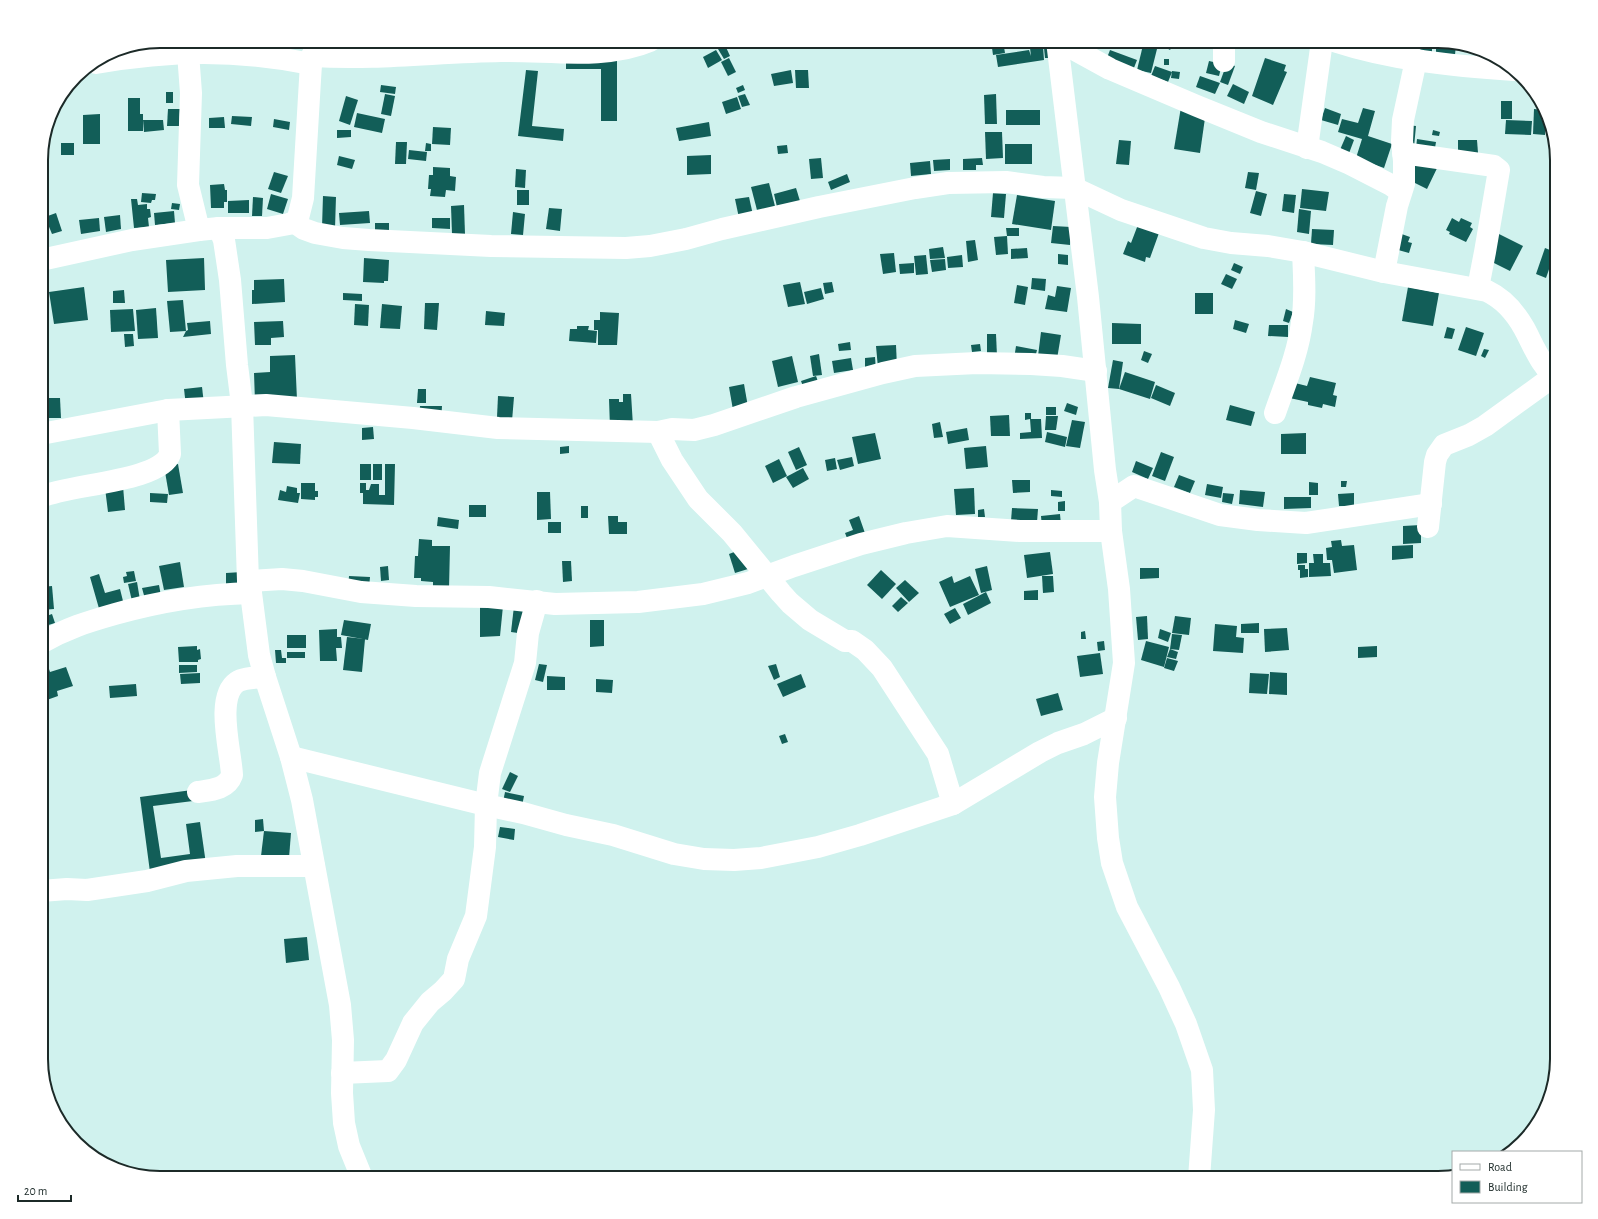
<svg xmlns="http://www.w3.org/2000/svg" width="1598" height="1219" font-family="'Alegreya Sans',sans-serif">
<style>
.building{fill:#125e58}
.lines{fill:none;stroke-linecap:round;stroke-linejoin:round}
.minor{stroke:#fff;stroke-width:22}
.rim{fill:none;stroke:#1c2a28;stroke-width:2}
</style>
<rect width="100%" height="100%" fill="#d0f2ee"/>
<!-- building -->
<g class="building">
<polygon points="232,41 244,41 244,45 232,43"/>
<polygon points="246,41 259,41 257,49 245,47"/>
<polygon points="262,41 280,41 279,44 281,44 280,53 260,49"/>
<polygon points="342,41 354,41 353,46 342,45"/>
<polygon points="357,41 381,41 381,47 358,48"/>
<polygon points="424,41 446,41 446,43 425,45"/>
<polygon points="991,41 1003,41 1005,53 993,55"/>
<polygon points="1106,41 1118,41 1114,49 1105,44"/>
<polygon points="1144,41 1158,45 1151,73 1137,70"/>
<polygon points="1155,41 1173,41 1175,42 1170,50"/>
<polygon points="1392,41 1412,41 1412,49 1392,47"/>
<polygon points="1421,44 1432,44 1432,53 1420,52"/>
<polygon points="1436,44 1456,44 1455,55 1436,55"/>
<polygon points="725,45 730,56 724,59 718,49"/>
<polygon points="1043,46 1044,60 998,67 996,55 1029,50 1031,56 1030,48"/>
<polygon points="1044,48 1051,48 1052,58 1045,58"/>
<polygon points="716,50 722,60 708,68 703,57"/>
<polygon points="1110,50 1137,60 1132,73 1105,63"/>
<polygon points="566,55 617,55 617,121 601,121 601,69 566,69"/>
<polygon points="729,58 736,72 728,76 721,62"/>
<polygon points="1265,58 1286,65 1284,71 1287,72 1273,105 1252,96"/>
<rect x="1164" y="59" width="5" height="6"/>
<polygon points="1209,61 1222,64 1219,76 1206,73"/>
<polygon points="1227,63 1235,66 1228,85 1220,82"/>
<polygon points="1155,66 1172,72 1168,82 1151,76"/>
<polygon points="526,70 538,71 532,126 564,129 563,141 518,136"/>
<polygon points="791,70 793,83 774,86 771,74"/>
<polygon points="795,70 808,70 809,88 796,88"/>
<polygon points="1172,71 1180,72 1179,79 1171,78"/>
<polygon points="1200,76 1220,83 1215,94 1196,87"/>
<polygon points="1233,84 1249,92 1244,104 1227,96"/>
<polygon points="381,85 396,87 395,94 380,92"/>
<polygon points="743,85 745,90 738,93 736,88"/>
<rect x="166" y="92" width="7" height="11"/>
<polygon points="385,94 395,96 391,116 381,114"/>
<polygon points="745,94 750,105 742,107 738,96"/>
<polygon points="996,94 997,124 985,124 984,95"/>
<polygon points="346,96 358,100 350,125 339,121"/>
<polygon points="737,97 741,109 726,114 722,102"/>
<polygon points="128,98 140,98 140,114 143,114 143,131 128,131"/>
<rect x="1501" y="101" width="11" height="18"/>
<polygon points="1181,107 1206,111 1200,153 1174,149"/>
<polygon points="1325,108 1341,114 1338,125 1321,120"/>
<polygon points="1363,108 1375,111 1368,136 1392,144 1384,168 1356,158 1362,139 1338,132 1342,119 1358,123"/>
<polygon points="168,109 180,109 179,126 167,126"/>
<polygon points="1534,109 1545,110 1545,135 1533,134"/>
<rect x="1006" y="110" width="34" height="15"/>
<polygon points="357,113 385,119 382,133 354,127"/>
<polygon points="100,114 100,144 83,144 83,115"/>
<polygon points="232,116 252,117 251,126 231,124"/>
<polygon points="224,117 225,128 209,128 209,118"/>
<polygon points="274,119 290,122 289,130 273,127"/>
<polygon points="143,120 163,120 164,130 144,132"/>
<polygon points="1506,120 1532,121 1531,135 1505,134"/>
<polygon points="709,122 711,136 679,141 676,128"/>
<polygon points="1406,125 1416,126 1414,147 1416,148 1417,139 1436,142 1434,154 1441,160 1427,189 1399,175"/>
<polygon points="433,127 451,128 450,145 432,144"/>
<polygon points="337,130 351,130 351,137 337,138"/>
<polygon points="1433,130 1440,132 1439,136 1432,135"/>
<polygon points="985,132 1002,132 1003,158 986,159"/>
<polygon points="1346,136 1354,140 1348,156 1339,152"/>
<polygon points="1119,140 1131,141 1129,165 1116,164"/>
<polygon points="1458,140 1477,140 1478,153 1458,153"/>
<polygon points="396,142 407,142 406,164 395,164"/>
<rect x="61" y="143" width="13" height="12"/>
<polygon points="426,143 431,144 431,151 425,151"/>
<rect x="1005" y="144" width="27" height="20"/>
<polygon points="787,145 788,153 778,154 777,146"/>
<polygon points="409,150 427,152 426,161 408,159"/>
<polygon points="711,155 711,174 687,175 687,156"/>
<polygon points="339,156 355,160 352,169 337,165"/>
<polygon points="821,158 823,178 811,179 809,159"/>
<polygon points="982,158 983,165 976,165 976,170 963,170 963,159"/>
<polygon points="950,159 950,170 934,171 933,160"/>
<polygon points="930,161 931,174 911,176 910,163"/>
<polygon points="433,167 450,168 450,176 456,177 455,191 446,190 445,197 430,196 431,189 428,189 429,175 433,175"/>
<polygon points="516,169 526,170 525,188 515,187"/>
<polygon points="274,172 288,176 281,193 268,189"/>
<polygon points="1248,172 1259,173 1256,190 1245,188"/>
<polygon points="847,174 850,182 831,190 828,182"/>
<polygon points="769,183 776,210 758,214 751,187"/>
<polygon points="224,184 225,190 227,190 227,202 224,202 224,208 211,208 210,185"/>
<polygon points="796,188 800,201 777,207 774,194"/>
<polygon points="1302,189 1329,192 1326,211 1300,208"/>
<rect x="517" y="190" width="12" height="15"/>
<polygon points="1256,191 1267,194 1261,216 1250,213"/>
<polygon points="142,193 156,194 155,200 152,200 151,203 141,202"/>
<polygon points="993,193 1006,194 1004,218 991,217"/>
<polygon points="271,194 288,199 283,214 267,209"/>
<polygon points="1284,194 1296,195 1294,213 1282,211"/>
<polygon points="1017,195 1055,201 1051,230 1012,224"/>
<polygon points="323,196 336,197 335,228 322,227"/>
<polygon points="253,197 263,198 262,216 252,216"/>
<polygon points="749,197 753,215 739,218 735,199"/>
<polygon points="131,199 137,199 138,205 147,204 147,209 150,209 151,217 148,218 149,227 134,228"/>
<polygon points="249,200 249,213 228,213 228,201"/>
<polygon points="172,203 180,204 179,210 171,209"/>
<polygon points="464,205 465,234 452,234 451,206"/>
<polygon points="549,208 562,209 560,231 546,229"/>
<polygon points="1299,209 1311,211 1309,234 1297,232"/>
<polygon points="174,211 175,223 155,225 154,213"/>
<polygon points="369,211 370,223 340,225 339,213"/>
<polygon points="513,212 525,214 523,235 511,234"/>
<polygon points="56,213 62,231 52,234 45,217"/>
<polygon points="120,215 121,229 106,232 104,217"/>
<polygon points="99,218 100,231 81,234 79,220"/>
<polygon points="432,218 450,218 450,229 432,228"/>
<polygon points="1452,218 1459,222 1461,218 1472,223 1470,227 1473,229 1466,242 1449,234 1450,232 1446,230"/>
<polygon points="1139,222 1159,233 1150,258 1146,257 1145,262 1123,254 1128,241 1131,243"/>
<polygon points="375,223 389,223 389,230 375,231"/>
<polygon points="1053,226 1071,227 1070,245 1051,243"/>
<polygon points="1006,228 1019,228 1019,236 1007,236"/>
<polygon points="1312,229 1334,230 1333,245 1311,244"/>
<polygon points="1396,232 1410,237 1408,242 1412,243 1409,253 1391,248"/>
<polygon points="1497,233 1523,246 1510,271 1484,258"/>
<polygon points="1007,236 1008,254 996,255 994,237"/>
<polygon points="975,240 978,260 968,262 966,241"/>
<polygon points="943,247 945,258 930,259 929,249"/>
<polygon points="1027,248 1028,258 1011,259 1011,249"/>
<polygon points="1545,248 1555,252 1546,278 1536,274"/>
<polygon points="894,253 896,272 883,274 880,254"/>
<polygon points="1058,254 1068,255 1068,265 1058,264"/>
<polygon points="926,255 928,274 916,275 914,256"/>
<polygon points="962,255 963,267 948,268 947,257"/>
<polygon points="204,258 205,290 168,292 166,260"/>
<polygon points="364,258 389,260 388,281 384,281 384,283 363,282"/>
<polygon points="945,259 946,270 932,272 930,260"/>
<polygon points="914,263 914,273 900,274 899,264"/>
<polygon points="1234,263 1243,267 1240,274 1231,270"/>
<polygon points="1226,274 1237,279 1232,289 1221,284"/>
<polygon points="1032,278 1046,279 1045,291 1031,289"/>
<polygon points="284,279 285,302 252,304 252,290 254,290 254,280"/>
<polygon points="800,282 805,304 788,307 783,285"/>
<polygon points="832,282 834,292 825,294 823,283"/>
<polygon points="1017,285 1028,287 1025,305 1014,303"/>
<polygon points="1057,286 1071,288 1067,312 1045,309 1048,295 1055,297"/>
<polygon points="84,287 88,320 54,324 49,292"/>
<polygon points="1408,287 1439,293 1433,326 1402,321"/>
<polygon points="821,288 824,299 807,304 804,292"/>
<polygon points="124,290 125,303 113,303 113,291"/>
<polygon points="343,293 362,294 362,301 343,300"/>
<rect x="1195" y="293" width="18" height="21"/>
<polygon points="183,300 186,331 170,332 167,301"/>
<polygon points="425,303 439,303 437,330 424,329"/>
<polygon points="355,304 369,305 368,326 354,325"/>
<polygon points="382,304 402,306 400,329 380,328"/>
<polygon points="156,308 158,338 138,339 136,310"/>
<polygon points="133,309 135,331 111,332 110,310"/>
<polygon points="1286,309 1293,312 1289,323 1283,321"/>
<polygon points="486,311 505,313 504,326 485,325"/>
<polygon points="600,312 619,313 617,345 598,345 598,330 594,330 594,320 600,320"/>
<polygon points="1235,320 1249,324 1246,333 1233,329"/>
<polygon points="210,321 211,334 183,337 186,331 188,330 187,323"/>
<polygon points="283,321 284,337 271,338 271,345 255,345 254,322"/>
<polygon points="1112,323 1141,324 1141,344 1112,344"/>
<polygon points="1269,325 1288,325 1288,337 1268,336"/>
<polygon points="577,326 589,326 588,330 597,331 596,343 569,341 570,329 577,329"/>
<polygon points="1447,327 1455,329 1452,339 1444,338"/>
<polygon points="1466,327 1484,333 1476,356 1458,350"/>
<polygon points="1041,332 1061,335 1057,359 1038,356"/>
<polygon points="124,334 133,334 134,346 125,347"/>
<polygon points="987,334 996,334 997,356 987,356"/>
<polygon points="41,335 46,336 46,345 41,345"/>
<polygon points="850,342 851,350 839,351 838,344"/>
<polygon points="980,344 981,351 972,352 971,345"/>
<polygon points="896,345 897,367 878,368 876,346"/>
<polygon points="1016,346 1037,350 1034,362 1014,359"/>
<polygon points="1484,349 1489,350 1485,358 1481,356"/>
<polygon points="1144,351 1152,354 1148,363 1141,360"/>
<polygon points="819,354 822,375 813,376 810,356"/>
<polygon points="295,355 297,400 255,402 254,373 270,372 270,356"/>
<polygon points="792,356 798,382 778,387 772,361"/>
<polygon points="875,357 876,370 865,370 865,358"/>
<polygon points="851,358 853,370 834,373 832,361"/>
<polygon points="1113,360 1123,362 1119,389 1108,388"/>
<polygon points="1125,372 1155,382 1150,399 1119,389"/>
<polygon points="816,376 820,387 805,392 801,381"/>
<polygon points="1310,377 1336,383 1333,395 1337,396 1335,407 1323,404 1322,408 1308,405 1308,402 1285,397 1295,383 1307,386"/>
<polygon points="744,384 748,407 733,410 729,387"/>
<polygon points="1156,385 1175,393 1170,406 1151,398"/>
<polygon points="202,387 204,404 186,406 184,389"/>
<polygon points="418,389 426,389 426,403 417,403"/>
<polygon points="623,394 631,394 633,426 610,428 609,399 619,399 619,402 623,402"/>
<polygon points="498,396 514,397 512,421 497,417"/>
<polygon points="49,398 60,398 61,418 49,418"/>
<polygon points="1067,403 1078,407 1076,415 1064,411"/>
<polygon points="1230,405 1255,412 1251,426 1226,420"/>
<polygon points="420,406 442,406 441,422 419,422"/>
<rect x="1046" y="407" width="10" height="8"/>
<polygon points="1025,413 1031,413 1031,419 1041,419 1042,438 1020,439 1020,433 1031,432 1030,419 1025,420"/>
<polygon points="1009,415 1010,436 991,436 990,416"/>
<polygon points="1046,416 1058,416 1056,430 1045,430"/>
<polygon points="1072,420 1085,422 1080,448 1066,446"/>
<polygon points="940,422 943,437 934,438 932,424"/>
<polygon points="373,427 374,439 362,440 362,428"/>
<polygon points="967,428 969,440 948,444 946,432"/>
<polygon points="1047,432 1067,437 1065,447 1045,442"/>
<polygon points="875,433 881,459 858,464 852,437"/>
<polygon points="1306,433 1306,454 1281,454 1281,434"/>
<polygon points="274,442 301,444 300,464 272,463"/>
<polygon points="569,446 569,453 560,454 560,447"/>
<polygon points="986,446 988,467 966,469 964,448"/>
<polygon points="799,447 807,465 796,470 788,452"/>
<polygon points="1161,452 1174,457 1165,481 1152,476"/>
<polygon points="852,457 854,466 840,470 837,460"/>
<polygon points="835,458 837,469 827,471 825,460"/>
<polygon points="779,459 787,476 773,483 765,466"/>
<polygon points="1136,461 1153,468 1148,479 1132,472"/>
<polygon points="178,464 183,493 169,495 164,466"/>
<rect x="360" y="464" width="11" height="16"/>
<rect x="373" y="464" width="9" height="16"/>
<polygon points="385,464 395,464 394,505 363,504 363,493 360,493 360,483 366,483 366,490 369,490 371,484 379,484 379,495 385,495"/>
<polygon points="803,468 809,479 793,488 786,477"/>
<polygon points="1179,475 1195,481 1190,493 1174,487"/>
<polygon points="1012,480 1030,480 1030,492 1013,493"/>
<polygon points="1341,481 1347,481 1346,487 1341,487"/>
<polygon points="1309,482 1318,483 1318,495 1309,495"/>
<polygon points="301,483 315,483 315,491 318,491 318,497 315,497 315,500 301,499"/>
<polygon points="1207,484 1223,487 1221,498 1205,495"/>
<polygon points="123,486 125,510 108,512 105,488"/>
<polygon points="287,486 297,488 297,493 300,493 298,503 278,500 280,490 286,492"/>
<polygon points="974,488 975,514 956,515 954,489"/>
<polygon points="1051,490 1062,491 1062,497 1051,496"/>
<polygon points="1240,490 1265,492 1263,507 1239,504"/>
<polygon points="537,492 550,492 551,519 537,520"/>
<polygon points="150,493 168,494 167,503 150,502"/>
<polygon points="1223,493 1234,494 1232,504 1222,502"/>
<polygon points="1354,493 1354,506 1339,506 1338,494"/>
<polygon points="1284,497 1311,497 1311,508 1284,509"/>
<polygon points="1065,501 1065,511 1058,511 1058,502"/>
<rect x="469" y="505" width="17" height="12"/>
<rect x="581" y="506" width="7" height="12"/>
<polygon points="1012,508 1038,509 1037,522 1011,521"/>
<polygon points="984,509 985,517 978,517 978,510"/>
<polygon points="1060,514 1061,525 1042,527 1041,516"/>
<polygon points="608,516 618,516 618,522 627,522 627,534 609,534"/>
<polygon points="859,516 866,536 849,543 845,533 853,530 849,520"/>
<polygon points="438,517 459,520 458,529 437,526"/>
<polygon points="41,520 43,520 44,537 41,537"/>
<rect x="548" y="522" width="13" height="11"/>
<polygon points="1421,525 1421,543 1403,544 1403,526"/>
<polygon points="419,539 432,540 432,546 450,546 449,589 433,587 433,582 421,581 421,578 414,578 415,556 418,556"/>
<polygon points="1341,540 1342,546 1354,545 1357,570 1334,573 1332,560 1327,560 1326,548 1332,547 1331,541"/>
<polygon points="1413,545 1413,558 1392,560 1392,546"/>
<polygon points="742,549 748,569 735,573 729,554"/>
<polygon points="1050,552 1053,574 1027,578 1024,555"/>
<polygon points="1297,553 1307,553 1307,563 1297,564"/>
<polygon points="1313,554 1323,554 1323,563 1330,563 1331,576 1309,577 1309,563 1314,563"/>
<polygon points="562,561 571,561 572,581 563,582"/>
<polygon points="180,562 184,587 164,590 159,566"/>
<polygon points="1298,565 1305,565 1305,569 1308,569 1308,577 1300,578 1300,570 1298,570"/>
<polygon points="388,566 389,580 381,581 380,567"/>
<polygon points="987,566 992,590 981,593 975,569"/>
<polygon points="1140,568 1159,568 1159,578 1140,579"/>
<polygon points="881,570 896,584 882,599 867,585"/>
<polygon points="134,571 136,581 124,583 123,577 127,576 126,572"/>
<polygon points="242,572 243,584 226,585 226,573"/>
<polygon points="99,574 105,593 120,589 124,605 100,612 90,577"/>
<polygon points="349,576 370,577 369,588 348,587"/>
<polygon points="952,576 954,583 970,576 979,595 950,607 939,582"/>
<polygon points="1042,576 1053,576 1054,592 1043,593"/>
<polygon points="905,580 919,593 909,602 896,588"/>
<polygon points="137,582 140,600 132,601 128,584"/>
<polygon points="159,585 161,596 145,599 142,588"/>
<polygon points="52,586 54,609 41,610 41,587"/>
<polygon points="1038,590 1038,600 1024,600 1024,591"/>
<polygon points="986,592 991,603 968,615 963,604"/>
<polygon points="901,597 908,603 898,612 892,606"/>
<polygon points="503,606 500,636 480,637 480,607"/>
<polygon points="514,606 528,607 525,634 511,632"/>
<polygon points="955,608 961,618 950,624 944,614"/>
<polygon points="52,614 55,623 42,627 41,618"/>
<polygon points="1147,616 1148,639 1138,640 1136,617"/>
<polygon points="1175,616 1191,618 1189,635 1172,633"/>
<polygon points="344,620 371,624 368,640 341,635"/>
<polygon points="590,620 604,620 604,646 590,647"/>
<polygon points="1259,623 1259,633 1241,633 1241,624"/>
<polygon points="1215,624 1237,626 1236,637 1244,638 1243,653 1213,651"/>
<polygon points="1287,628 1289,650 1265,652 1264,629"/>
<polygon points="337,629 337,637 341,637 342,648 336,648 337,661 320,661 319,630"/>
<polygon points="1160,629 1171,633 1168,642 1158,638"/>
<polygon points="1085,631 1086,639 1081,639 1081,632"/>
<polygon points="1172,634 1182,635 1179,650 1170,649"/>
<rect x="287" y="635" width="19" height="13"/>
<polygon points="347,637 365,639 362,672 343,670"/>
<polygon points="1104,641 1105,650 1098,651 1097,642"/>
<polygon points="1146,641 1169,647 1164,667 1141,660"/>
<polygon points="197,646 197,650 200,649 201,659 198,660 198,662 179,662 178,647"/>
<polygon points="1377,646 1377,657 1358,658 1358,647"/>
<polygon points="1170,649 1178,652 1176,659 1167,657"/>
<polygon points="275,650 281,650 282,658 286,658 286,663 276,663"/>
<rect x="287" y="652" width="18" height="6"/>
<polygon points="1100,653 1103,674 1080,677 1077,656"/>
<polygon points="1167,658 1178,661 1174,671 1164,668"/>
<polygon points="47,663 50,672 66,667 73,686 57,691 58,696 44,701 41,694 41,665"/>
<polygon points="539,664 547,665 543,682 535,680"/>
<polygon points="776,664 780,677 774,680 768,666"/>
<polygon points="179,665 197,665 197,672 179,673"/>
<polygon points="1270,672 1287,673 1287,695 1269,694"/>
<polygon points="200,673 200,683 181,684 180,674"/>
<polygon points="1250,673 1269,674 1267,694 1249,693"/>
<polygon points="801,674 806,687 783,697 777,684"/>
<polygon points="547,676 565,677 565,690 547,690"/>
<polygon points="596,679 613,680 612,693 596,692"/>
<polygon points="136,684 137,696 110,698 109,686"/>
<polygon points="1058,693 1063,710 1041,716 1036,699"/>
<polygon points="785,734 788,742 782,744 779,736"/>
<polygon points="510,772 518,776 510,792 502,789"/>
<polygon points="192,790 193,801 153,806 161,858 190,854 186,824 200,822 206,864 150,872 140,797"/>
<polygon points="505,792 524,796 521,811 502,807"/>
<polygon points="263,819 264,831 255,832 255,820"/>
<polygon points="500,827 515,829 514,840 498,837"/>
<polygon points="264,831 291,833 289,858 261,856"/>
<polygon points="307,937 309,960 286,963 284,939"/>
</g>
<g class="lines">
<!-- minor -->
<g class="minor">
<polyline points="1057,41 1088,297 1105,470 1110,502 1111,531 1119,589 1124,663 1108,763 1105,797 1108,838 1112,863 1127,907 1169,987 1186,1024 1202,1070 1204,1110 1199,1178"/>
<polyline points="1059,41 1110,69 1197,106 1261,132 1322,152 1350,164 1391,185 1401,192"/>
<polyline points="1224,41 1224,61"/>
<path d="M1334 41C1392 60 1454 66 1514 70"/>
<polyline points="188,53 191,93 188,185 199,230"/>
<path d="M312 56C376 60 438 52 501 51 548 50 606 60 650 41"/>
<path d="M96 63C170 50 238 49 311 64"/>
<polyline points="1307,148 1322,41"/>
<polyline points="1403,153 1494,166 1499,170 1485,252 1478,288"/>
<path d="M294 222 304 229 315 233 343 238 369 240 491 246 626 248 650 246 686 239 722 229 819 207 915 188 948 183 1006 182 1043 187 1074 188 1121 210 1204 238 1231 243 1268 246 1303 252 1384 272 1487 291C1504 299 1515 312 1524 328 1532 342 1542 370 1557 377"/>
<polyline points="219,228 224,240 230,280 237,365 242,405 248,581 251,593 259,655 265,677 291,757 302,800 340,1005 343,1040 342,1093 344,1123 349,1146 362,1178"/>
<polyline points="41,260 132,240 199,230 219,228 267,228 289,224 294,222 298,218 303,198 310,80 311,64 316,41"/>
<polyline points="1384,272 1397,206 1404,184 1404,161 1402,141 1403,120 1416,60"/>
<path d="M1275 413C1285 384 1298 354 1302 322 1306 299 1304 275 1303 252"/>
<polyline points="658,432 672,460 698,499 732,533 781,593 790,603 810,620 845,641 852,641 865,650 882,668 938,754 953,804"/>
<polyline points="41,434 168,410 266,405 413,418 498,428 658,432 672,429 694,430 714,425 796,397 883,373 915,366 977,363 1031,364 1062,366 1096,371"/>
<path d="M41 497C69 484 160 482 170 454L168 410"/>
<polyline points="1110,502 1134,486 1220,515 1258,520 1306,523 1431,504"/>
<polyline points="1428,527 1435,462 1437,455 1444,445 1469,435 1485,426 1554,376"/>
<polyline points="248,581 282,579 303,581 361,592 416,596 489,597 555,604 638,602 703,594 748,583 794,566 861,544 906,533 947,526 1020,531 1111,531"/>
<path d="M41 643C67 628 87 622 115 614 161 601 204 594 251 593"/>
<polyline points="291,757 486,805 523,813 566,825 613,835 674,854 704,859 734,860 761,858 818,847 860,835 953,804 1040,752 1058,743 1084,734 1116,718"/>
<path d="M198 792C212 790 227 789 232 775 231 752 215 697 237 682 244 677 257 678 265 677"/>
<polyline points="41,891 67,889 87,890 147,881 186,871 237,866 314,866"/>
<polyline points="342,1073 388,1071 396,1060 413,1023 430,1002 443,991 454,979 458,959 476,916 485,847 486,805 490,773 525,663 528,633 537,601"/>
</g>
</g>
<!-- crop -->
<path d="M0 0H1598V1219H0ZM160 48H1438A112 112 0 0 1 1550 160V1059A112 112 0 0 1 1438 1171H160A112 112 0 0 1 48 1059V160A112 112 0 0 1 160 48Z" fill="#fff" fill-rule="evenodd"/>
<path class="rim" d="M160 48H1438A112 112 0 0 1 1550 160V1059A112 112 0 0 1 1438 1171H160A112 112 0 0 1 48 1059V160A112 112 0 0 1 160 48Z"/>
<!-- legend -->
<rect x="1452" y="1151" width="130" height="52" fill="#ffffff" stroke="#a4aaa9"/>
<rect x="1460" y="1164" width="20" height="6" fill="#ffffff" stroke="#a4aaa9"/>
<text x="1488" y="1171" font-size="12" fill="#1c2a28">Road</text>
<rect x="1460" y="1181" width="20" height="12" fill="#125e58" stroke="#a4aaa9"/>
<text x="1488" y="1191" font-size="12" fill="#1c2a28">Building</text>
<!-- scale -->
<path d="M18 1195v6h53v-6" fill="none" stroke="#1c2a28" stroke-width="2"/>
<text x="24" y="1195" font-size="12" fill="#1c2a28" stroke="#ffffff" stroke-width="3" paint-order="stroke">20 m</text>
</svg>
